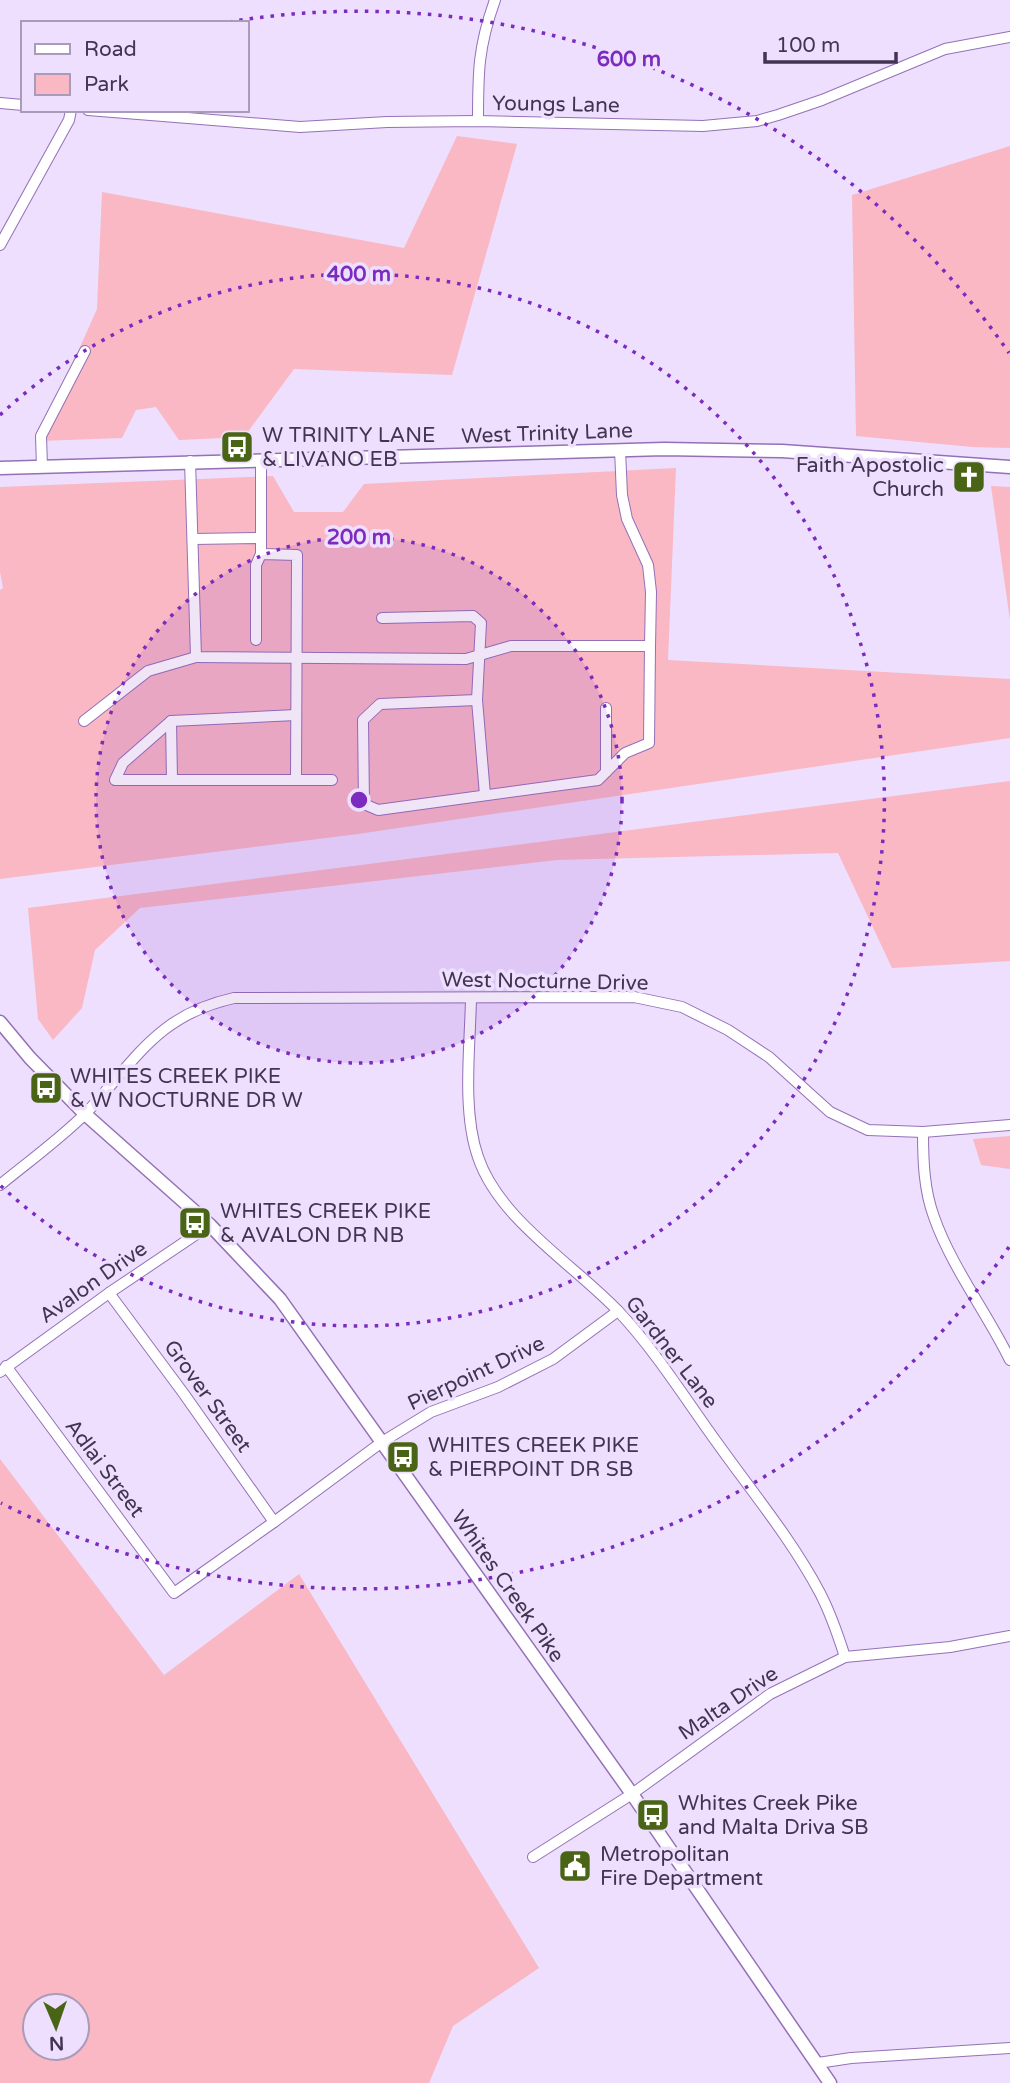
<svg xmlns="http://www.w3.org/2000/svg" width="1010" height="2083" font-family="'Varela Round',sans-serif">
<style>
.green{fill:#f9b8c4;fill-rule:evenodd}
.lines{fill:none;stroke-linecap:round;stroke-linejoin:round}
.minor-casing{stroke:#9471b7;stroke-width:12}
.major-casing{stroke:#9471b7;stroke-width:15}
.minor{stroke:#fff;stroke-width:10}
.major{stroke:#fff;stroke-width:12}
.ring{fill:none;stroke:#7b2cbf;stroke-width:3.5;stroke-dasharray:3.5 7}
.labels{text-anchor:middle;stroke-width:7;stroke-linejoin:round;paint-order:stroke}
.street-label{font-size:21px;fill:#433452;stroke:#eddffd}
.poi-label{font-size:21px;fill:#433452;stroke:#eddffd;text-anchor:start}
.centre{fill:#7b2cbf;stroke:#eddffd;stroke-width:3.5}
.ring-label{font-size:21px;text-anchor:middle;font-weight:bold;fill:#7b2cbf;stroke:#eddffd;stroke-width:7;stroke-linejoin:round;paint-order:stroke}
</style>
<rect width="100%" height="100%" fill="#eddffd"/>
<!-- green -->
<g class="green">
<polygon points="457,136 517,144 452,375 294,369 244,437 179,440 156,407 136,410 122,438 38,441 97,309 102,192 404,248"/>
<polygon points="1010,146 1010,448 972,447 856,436 852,195"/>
<polygon points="676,468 668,660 1010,679 1010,738 358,834 0,879 0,590 3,588 0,572 0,487 273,476 294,512 343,512 364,484"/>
<polygon points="991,486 1010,487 1010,620"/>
<polygon points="1010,781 1010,961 892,968 838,853 557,860 140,908 95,950 82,1008 53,1040 38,1019 28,908"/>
<polygon points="1010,1136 1010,1169 981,1165 973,1139"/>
<path d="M0 1459 164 1675 299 1574 539 1968 453 2026 429 2083H0ZM35 2006H77V2048H35Z"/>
</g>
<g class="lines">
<defs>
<g id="minor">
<polyline points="0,103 23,105"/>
<polyline points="88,110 300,127 387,122 478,121 703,126 757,121 778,115 822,100 945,49 1010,37"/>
<path d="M478 121C478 73 478 47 495 0"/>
<polyline points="0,245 69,120 71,110"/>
<polyline points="261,460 261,538"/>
<polyline points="190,461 196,657 466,659 511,646 650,646 651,592 648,565 627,519 622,495 620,450"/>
<polyline points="42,467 41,436 85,351"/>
<polyline points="193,539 261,538 261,554"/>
<polyline points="382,618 473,616 481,623 477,700 380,704 363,720 364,804 378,810 598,780 625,753 649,743 650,646"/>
<polyline points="256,640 256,565 261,554 297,555 296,780 332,780"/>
<polyline points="477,700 485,795"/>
<polyline points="296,715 171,721 123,763 115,780 296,780"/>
<polyline points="84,721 148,671 196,657"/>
<polyline points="171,721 172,780"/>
<polyline points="606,772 606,708"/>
<path d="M471 999C470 1048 462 1111 478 1157 499 1220 575 1265 620 1313 657 1353 686 1400 718 1444 753 1493 792 1540 820 1593 831 1614 838 1635 845 1657"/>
<path d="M923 1132C923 1161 924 1190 934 1217 951 1266 987 1313 1010 1360"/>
<path d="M0 1185C28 1162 60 1139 86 1113 136 1060 157 1015 234 998L634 997 682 1007 728 1030 769 1057 830 1112 868 1130 923 1132 1010 1125"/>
<polyline points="109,1293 184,1394 274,1522"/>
<polyline points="6,1366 174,1593 274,1522 382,1442 431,1412 498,1387 553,1359 618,1311"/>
<polyline points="0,1372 109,1293 210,1225"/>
<polyline points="533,1857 632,1794 770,1694 845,1657 950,1647 1010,1636"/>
<polyline points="818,2063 851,2058 1010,2048"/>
</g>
<g id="major">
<polyline points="0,468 664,449 782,451 1010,467"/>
<polyline points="0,1022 30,1058 85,1114 210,1225 280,1299 632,1794 830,2083"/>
</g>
</defs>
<!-- minor casing -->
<use href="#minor" class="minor-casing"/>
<!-- major casing -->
<use href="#major" class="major-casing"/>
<!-- minor -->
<use href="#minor" class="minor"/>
<!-- major -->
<use href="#major" class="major"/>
</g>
<!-- distance rings -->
<circle cx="359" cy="800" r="263" fill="#7b2cbf" fill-opacity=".12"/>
<g class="ring">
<circle cx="359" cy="800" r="263"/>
<path d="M0 415A526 526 0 1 1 0 1185"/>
<path d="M1009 1247A789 789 0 0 1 1 1503M229 22A789 789 0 0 1 1009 353"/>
</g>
<!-- icons -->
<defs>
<symbol id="bus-square" viewBox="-11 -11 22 22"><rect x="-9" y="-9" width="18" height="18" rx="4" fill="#496414" stroke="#eddffd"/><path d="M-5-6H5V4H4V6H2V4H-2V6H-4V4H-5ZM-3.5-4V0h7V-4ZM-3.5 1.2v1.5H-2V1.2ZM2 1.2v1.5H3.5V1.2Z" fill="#fff"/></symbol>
<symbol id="church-square" viewBox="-11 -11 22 22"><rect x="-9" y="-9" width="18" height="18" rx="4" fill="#496414" stroke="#eddffd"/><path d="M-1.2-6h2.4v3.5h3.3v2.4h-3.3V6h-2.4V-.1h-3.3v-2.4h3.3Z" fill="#fff"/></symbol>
<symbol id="civic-square" viewBox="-11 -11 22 22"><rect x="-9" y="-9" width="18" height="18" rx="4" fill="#496414" stroke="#eddffd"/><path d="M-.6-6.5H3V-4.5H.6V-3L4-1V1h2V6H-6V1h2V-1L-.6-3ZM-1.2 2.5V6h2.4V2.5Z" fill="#fff"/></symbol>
</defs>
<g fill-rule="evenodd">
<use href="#bus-square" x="218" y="428" width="38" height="38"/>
<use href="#church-square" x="950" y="458" width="38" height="38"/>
<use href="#bus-square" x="27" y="1069" width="38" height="38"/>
<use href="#bus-square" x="176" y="1204" width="38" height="38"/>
<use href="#bus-square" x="384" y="1438" width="38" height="38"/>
<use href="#bus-square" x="634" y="1796" width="38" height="38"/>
<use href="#civic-square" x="556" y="1847" width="38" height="38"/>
</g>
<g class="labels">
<!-- street labels -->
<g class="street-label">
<text transform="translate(556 104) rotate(1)" y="7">Youngs Lane</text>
<text transform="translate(547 433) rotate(-2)" y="7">West Trinity Lane</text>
<text transform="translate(545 981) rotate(1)" y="7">West Nocturne Drive</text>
<text transform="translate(93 1282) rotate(-35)" y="7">Avalon Drive</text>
<text transform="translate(672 1352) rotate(52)" y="7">Gardner Lane</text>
<text transform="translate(476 1373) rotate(-25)" y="7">Pierpoint Drive</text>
<text transform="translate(208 1396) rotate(54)" y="7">Grover Street</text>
<text transform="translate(105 1468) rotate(53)" y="7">Adlai Street</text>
<text transform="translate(508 1586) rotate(55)" y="7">Whites Creek Pike</text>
<text transform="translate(728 1703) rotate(-34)" y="7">Malta Drive</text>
</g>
<!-- poi labels -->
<g class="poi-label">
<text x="262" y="442">W TRINITY LANE<tspan x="262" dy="24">&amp; LIVANO EB</tspan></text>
<text x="944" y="472" text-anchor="end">Faith Apostolic<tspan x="944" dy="24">Church</tspan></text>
<text x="70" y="1083">WHITES CREEK PIKE<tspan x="70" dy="24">&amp; W NOCTURNE DR W</tspan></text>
<text x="220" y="1218">WHITES CREEK PIKE<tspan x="220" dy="24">&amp; AVALON DR NB</tspan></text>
<text x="428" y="1452">WHITES CREEK PIKE<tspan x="428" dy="24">&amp; PIERPOINT DR SB</tspan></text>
<text x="678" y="1810">Whites Creek Pike<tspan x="678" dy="24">and Malta Driva SB</tspan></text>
<text x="600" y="1861">Metropolitan<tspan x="600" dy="24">Fire Department</tspan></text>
</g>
</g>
<circle cx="359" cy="800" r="10" class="centre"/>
<g class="ring-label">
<text x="629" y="66">600 m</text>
<text x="359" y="281">400 m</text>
<text x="359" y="544">200 m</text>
</g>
<!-- legend -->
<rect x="21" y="21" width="228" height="91" fill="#eddffd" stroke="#a99bb9" stroke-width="2"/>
<rect x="35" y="44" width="35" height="10" fill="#ffffff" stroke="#a99bb9" stroke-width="2"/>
<text x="84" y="56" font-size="21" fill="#433452">Road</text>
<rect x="35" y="74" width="35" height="21" fill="#f9b8c4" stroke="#a99bb9" stroke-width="2"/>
<text x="84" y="91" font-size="21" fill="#433452">Park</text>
<!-- north arrow -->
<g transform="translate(56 2027) rotate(178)"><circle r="33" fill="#eddffd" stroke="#a99bb9" stroke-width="2"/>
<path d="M0-5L12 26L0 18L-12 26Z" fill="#496414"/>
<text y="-10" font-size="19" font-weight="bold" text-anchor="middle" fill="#433452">N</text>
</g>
<!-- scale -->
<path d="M765 52v10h131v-10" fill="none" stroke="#433452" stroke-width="3.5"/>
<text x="776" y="52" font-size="21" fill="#433452" stroke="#eddffd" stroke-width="5" paint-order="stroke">100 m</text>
</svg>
